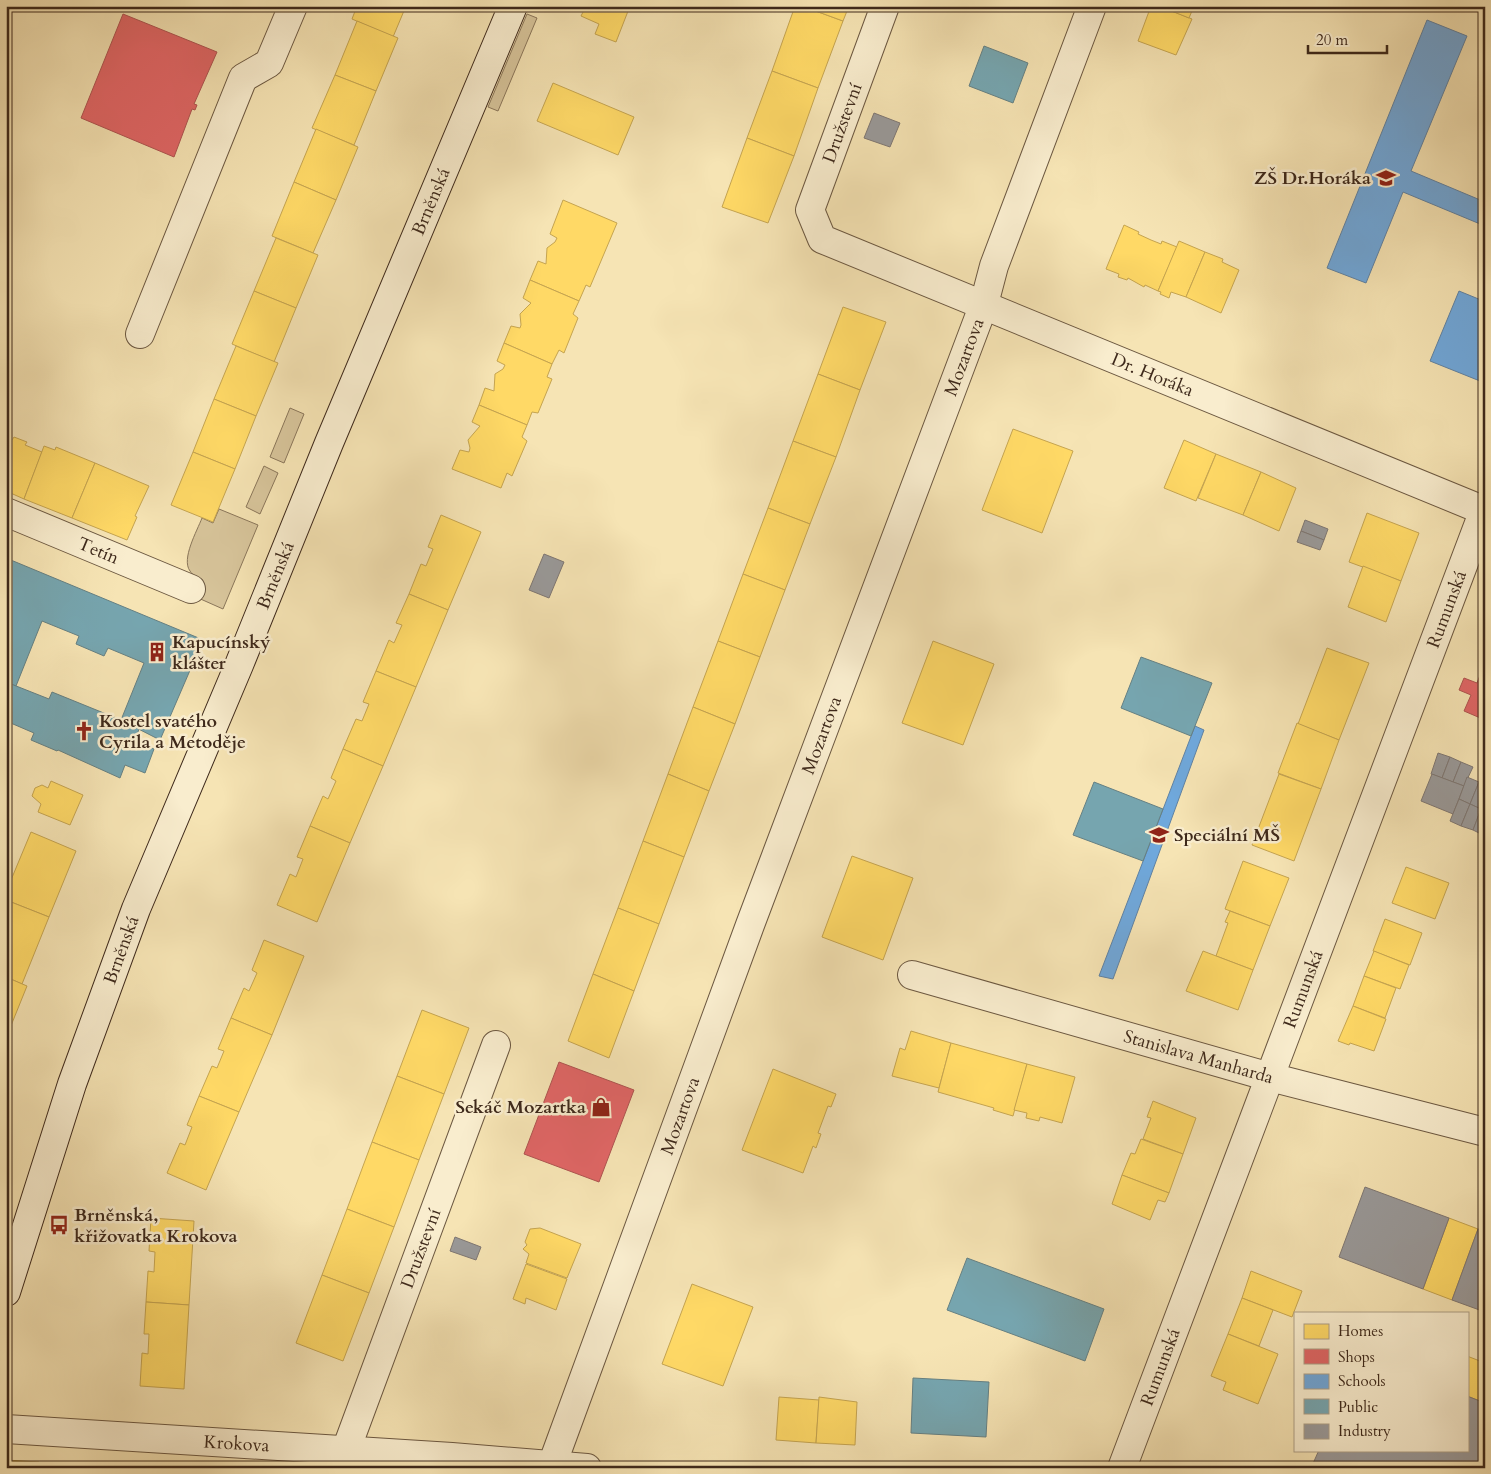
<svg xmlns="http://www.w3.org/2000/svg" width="1491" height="1474" font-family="Cardo,serif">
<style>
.green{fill:#d7c49a;stroke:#8a765a}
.homes{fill:#ffd966;stroke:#c5a450}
.shops{fill:#e06666;stroke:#af5450}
.schools{fill:#6fa8dc;stroke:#6082a2}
.public{fill:#76a5af;stroke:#658083}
.industry{fill:#999;stroke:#7e7773}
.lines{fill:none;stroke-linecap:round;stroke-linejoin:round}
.street-casing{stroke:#6c5841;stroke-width:30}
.secondary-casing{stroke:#3e291b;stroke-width:30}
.street{stroke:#f9edce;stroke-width:28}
.secondary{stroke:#f9edce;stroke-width:28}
.labels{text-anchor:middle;stroke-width:5;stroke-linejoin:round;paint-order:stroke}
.street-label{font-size:18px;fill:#3e291b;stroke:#f9edce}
.poi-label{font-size:18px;font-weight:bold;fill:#3e291b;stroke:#f9edce;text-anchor:start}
</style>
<rect width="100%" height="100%" fill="#f6e4b4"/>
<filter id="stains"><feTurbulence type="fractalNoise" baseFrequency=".004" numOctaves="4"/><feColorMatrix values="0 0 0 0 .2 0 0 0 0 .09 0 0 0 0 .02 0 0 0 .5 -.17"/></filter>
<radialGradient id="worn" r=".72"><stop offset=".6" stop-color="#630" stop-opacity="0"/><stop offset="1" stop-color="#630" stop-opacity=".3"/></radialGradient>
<!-- green -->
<g class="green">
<polygon points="527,14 537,18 498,111 488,107"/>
<polygon points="290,408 304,414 284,463 270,457"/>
<polygon points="264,466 278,473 260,514 246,507"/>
<path d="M219 509 258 525 223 609 196 597 203 580C198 577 193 576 190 571 181 559 197 531 202 518L213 523Z"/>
</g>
<!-- homes -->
<g class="homes">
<polygon points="357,6 406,6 393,37 352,19"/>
<polygon points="586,6 630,6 616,42 595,34 599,24 581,16"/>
<polygon points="795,6 802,6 843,21 818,88 772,71"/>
<polygon points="802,6 849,6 843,21"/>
<polygon points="1151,6 1159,6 1192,19 1176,55 1138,41"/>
<polygon points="1159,6 1194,6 1189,18"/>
<polygon points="357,21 398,38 376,91 335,75"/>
<polygon points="772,71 818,88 794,156 747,138"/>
<polygon points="335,75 376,91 354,145 312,128"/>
<polygon points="553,83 634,117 618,155 537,121"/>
<polygon points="316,129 358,147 336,200 294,182"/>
<polygon points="747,138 794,156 768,223 722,207"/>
<polygon points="294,182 336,200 313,253 272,236"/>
<polygon points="563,200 617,223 590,287 586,285 579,301 530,280 538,261 546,264 547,248 555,242 557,238 550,234"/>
<polygon points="1124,225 1139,232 1138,234 1151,240 1161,244 1162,241 1177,247 1158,291 1145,285 1144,287 1128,278 1127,280 1118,277 1119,274 1106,269"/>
<polygon points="276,238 318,255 296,308 254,291"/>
<polygon points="1179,241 1205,252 1186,297 1171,292 1169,298 1160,294 1161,292 1158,291"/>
<polygon points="1205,252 1223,259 1222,262 1239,270 1221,313 1186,297"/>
<polygon points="530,280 579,301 573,314 578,318 564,353 559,350 552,364 504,343 511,326 520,328 521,325 520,314 531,303 523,298"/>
<polygon points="254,291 296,308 274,362 232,344"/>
<polygon points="843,307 886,322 860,390 818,374"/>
<polygon points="504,343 552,364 547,377 552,379 538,413 532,412 527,425 479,405 485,388 494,391 495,374 503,369 505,365 497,361"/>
<polygon points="236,346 278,363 256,416 214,399"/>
<polygon points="818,374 860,390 836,457 793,441"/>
<polygon points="214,399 256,416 235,469 193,452"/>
<polygon points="479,405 527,425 522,437 527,441 512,476 507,473 501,488 452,469 460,450 469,452 470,448 468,440 480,426 472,422"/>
<polygon points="1013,429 1073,451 1042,533 982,510"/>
<polygon points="14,437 27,442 25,445 42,452 24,499 6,491 6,438 12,440"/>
<polygon points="1184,440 1216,454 1196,501 1164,488"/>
<polygon points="793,441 836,457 810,524 768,508"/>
<polygon points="44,446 55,450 56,447 95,463 72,518 24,499"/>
<polygon points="193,452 235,469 213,522 171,505"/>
<polygon points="1216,454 1261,472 1243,515 1198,498"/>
<polygon points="95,463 149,486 135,516 137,517 127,540 72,518"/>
<polygon points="1261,472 1296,488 1279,531 1243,515"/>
<polygon points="768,508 810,524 785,590 743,574"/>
<polygon points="1367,513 1419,533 1401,581 1349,562"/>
<polygon points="441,515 481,532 448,610 409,594 421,564 426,566 433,549 428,547"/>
<polygon points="1363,566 1401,581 1386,622 1348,607"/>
<polygon points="743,574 785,590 760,657 718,641"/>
<polygon points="409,594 448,610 416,687 376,671 389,640 394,643 402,625 396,623"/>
<polygon points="718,641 760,657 735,724 693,707"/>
<polygon points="933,641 994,664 963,745 902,723"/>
<polygon points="1327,648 1369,663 1339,740 1298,724"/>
<polygon points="376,671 416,687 383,766 343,749 356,719 362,721 369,704 363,702"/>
<polygon points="693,707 735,724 709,791 668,774"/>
<polygon points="1297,723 1339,740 1321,789 1278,773"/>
<polygon points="343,749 383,766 350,843 310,826 323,796 328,799 336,781 331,778"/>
<polygon points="668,774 709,791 684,857 643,841"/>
<polygon points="1279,774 1321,789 1294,861 1252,845"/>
<polygon points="51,781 83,795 70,825 38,812 41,804 32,796 35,788 42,785 48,788"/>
<polygon points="310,826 350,843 317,922 277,905 290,874 296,877 303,859 297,857"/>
<polygon points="31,832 76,851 49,917 6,900 6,892"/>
<polygon points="643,841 684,857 659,924 618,908"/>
<polygon points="852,856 913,878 883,960 822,937"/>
<polygon points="1243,861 1289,878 1270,926 1225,909"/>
<polygon points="1406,867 1449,883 1435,919 1392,903"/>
<polygon points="6,900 49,917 22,984 6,977"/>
<polygon points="618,908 659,924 634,991 593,974"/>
<polygon points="1230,911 1270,926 1253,970 1216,956 1228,923 1225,922"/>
<polygon points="1385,919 1422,933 1410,965 1373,951"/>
<polygon points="264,940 304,956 272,1035 231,1018 244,988 249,991 257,973 252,970"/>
<polygon points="1203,951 1253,970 1238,1010 1186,991"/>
<polygon points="1374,951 1409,965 1400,989 1364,976"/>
<polygon points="593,974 634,991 609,1058 568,1041"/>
<polygon points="1364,976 1396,988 1385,1018 1353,1006"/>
<polygon points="6,977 27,986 6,1038"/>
<polygon points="1353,1006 1386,1019 1374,1051 1350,1043 1349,1045 1338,1041"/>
<polygon points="422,1010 469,1028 444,1094 397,1076"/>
<polygon points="231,1018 272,1035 239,1112 199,1096 212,1066 217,1068 224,1051 218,1049"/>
<polygon points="911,1031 951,1043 939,1088 892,1076 900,1048 905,1050"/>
<polygon points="951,1043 1027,1064 1013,1116 993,1110 994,1108 938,1092"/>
<polygon points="1027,1064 1075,1077 1062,1123 1040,1117 1039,1121 1026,1118 1027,1113 1014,1110"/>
<polygon points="773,1069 836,1094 831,1107 828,1106 818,1133 821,1134 816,1148 813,1146 803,1173 742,1150"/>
<polygon points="397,1076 444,1094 419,1160 372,1142"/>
<polygon points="199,1096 239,1112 206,1190 167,1173 180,1143 185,1145 192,1127 187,1125"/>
<polygon points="1153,1101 1196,1118 1183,1154 1143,1139 1151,1118 1147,1117"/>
<polygon points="1141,1139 1183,1154 1169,1193 1122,1175 1131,1153 1135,1154"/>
<polygon points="372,1142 419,1160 394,1227 347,1209"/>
<polygon points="1122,1175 1169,1193 1165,1202 1158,1200 1150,1220 1112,1204"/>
<polygon points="347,1209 394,1227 369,1293 322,1275"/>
<polygon points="151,1218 194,1221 189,1305 146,1302 148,1271 154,1272 155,1252 149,1251"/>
<polygon points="1449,1218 1478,1229 1452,1300 1423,1289"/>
<polygon points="540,1228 581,1244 567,1278 526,1263 529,1254 523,1249 527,1245 525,1242 530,1229"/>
<polygon points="526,1264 567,1279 556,1310 526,1298 525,1304 513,1299"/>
<polygon points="1251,1271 1302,1291 1292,1317 1242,1298"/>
<polygon points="322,1275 369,1293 343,1361 296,1343"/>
<polygon points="692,1284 753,1307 723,1386 662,1364"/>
<polygon points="1242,1298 1273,1310 1259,1346 1228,1334"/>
<polygon points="146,1302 189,1305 184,1389 140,1386 142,1353 148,1354 149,1334 144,1334"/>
<polygon points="1228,1334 1278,1354 1258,1404 1223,1390 1226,1382 1211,1376"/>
<polygon points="1467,1356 1485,1363 1485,1403 1467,1396"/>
<polygon points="779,1397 819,1400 816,1443 776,1440"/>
<polygon points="819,1397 857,1402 855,1445 816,1443"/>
<polygon points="6,1460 39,1462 39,1468 6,1468"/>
<polygon points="56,1463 88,1466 88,1468 56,1468"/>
</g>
<!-- shops -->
<g class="shops">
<polygon points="123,14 217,52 194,104 197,105 195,110 192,109 174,157 81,118"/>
<polygon points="1485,662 1485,720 1464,711 1471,695 1459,690 1464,678 1477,683"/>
<polygon points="559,1062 634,1090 599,1182 524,1154"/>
</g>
<!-- schools -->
<g class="schools">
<polygon points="1427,20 1467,36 1411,171 1485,202 1485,226 1403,192 1366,283 1327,268"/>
<polygon points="1459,291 1481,300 1485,291 1485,383 1430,361"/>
<polygon points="1195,726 1204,730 1113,979 1099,976"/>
</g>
<!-- public -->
<g class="public">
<polygon points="984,46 1028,63 1013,103 969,86"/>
<polygon points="6,558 201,639 190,667 191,668 160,740 121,720 144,663 108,648 104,656 76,644 79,636 42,621 16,686 6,682"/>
<polygon points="1141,657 1212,683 1191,736 1121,708"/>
<polygon points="6,682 49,699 52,692 121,720 139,729 135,741 154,749 145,773 125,765 120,778 58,750 57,751 31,740 34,733 6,721"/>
<polygon points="1094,782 1163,809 1143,861 1073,835"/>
<polygon points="967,1258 1104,1309 1085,1361 947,1310"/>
<polygon points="913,1378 989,1382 986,1437 911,1433"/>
</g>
<!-- industry -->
<g class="industry">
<polygon points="874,113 900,123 890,147 864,138"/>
<polygon points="1305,520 1328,529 1324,540 1301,531"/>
<polygon points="1301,531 1324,540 1320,550 1297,542"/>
<polygon points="544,554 564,562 549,598 529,590"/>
<polygon points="1438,753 1450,757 1442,778 1431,774"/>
<polygon points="1450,757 1461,762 1453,782 1442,778"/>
<polygon points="1461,762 1473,767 1464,786 1453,782"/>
<polygon points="1432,774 1464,786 1453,814 1421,801"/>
<polygon points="1467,777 1479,782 1470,804 1459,799"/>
<polygon points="1479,782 1485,784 1485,799 1481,809 1470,804"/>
<polygon points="1459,799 1470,804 1461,826 1450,821"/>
<polygon points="1470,804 1481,809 1473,830 1461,826"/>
<polygon points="1481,809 1485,810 1483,835 1473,830"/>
<polygon points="1365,1187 1449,1218 1423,1289 1339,1257"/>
<polygon points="1478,1229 1485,1231 1485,1312 1452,1300"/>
<polygon points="455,1237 481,1247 476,1260 450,1251"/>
<polygon points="1467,1396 1485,1403 1485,1468 1311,1468 1319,1450 1467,1450"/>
</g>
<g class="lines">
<defs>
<g id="street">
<path id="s1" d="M885 6 810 210 822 239 1485 511"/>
<polyline points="140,334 243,78 269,63 293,6"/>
<path id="s2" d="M6 512 191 589"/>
<path id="s3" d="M912 975 1270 1077 1485 1132"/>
<path id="s4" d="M6 1429 452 1457 587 1468"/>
<path id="s5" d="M346 1450 496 1045"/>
<path id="s6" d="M552 1465 750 925 984 304 994 266 1092 6"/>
<path id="s7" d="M1122 1468 1484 510"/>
</g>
<g id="secondary">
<path id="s8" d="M6 1292 72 1084 136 909 239 665 329 443 513 6"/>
</g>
</defs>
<!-- street casing -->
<use href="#street" class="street-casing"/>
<!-- secondary casing -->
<use href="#secondary" class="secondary-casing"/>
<!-- street -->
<use href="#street" class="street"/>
<!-- secondary -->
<use href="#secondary" class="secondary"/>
</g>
<!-- icons -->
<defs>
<symbol id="school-bare" viewBox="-9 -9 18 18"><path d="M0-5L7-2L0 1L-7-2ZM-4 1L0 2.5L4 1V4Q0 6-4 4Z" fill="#8f2418" stroke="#f9edce" stroke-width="2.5" paint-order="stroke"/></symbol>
<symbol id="building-bare" viewBox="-9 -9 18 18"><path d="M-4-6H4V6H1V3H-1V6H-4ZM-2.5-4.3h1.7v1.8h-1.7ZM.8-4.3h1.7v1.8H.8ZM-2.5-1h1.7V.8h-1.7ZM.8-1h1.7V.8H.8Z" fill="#8f2418" stroke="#f9edce" stroke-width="2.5" paint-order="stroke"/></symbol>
<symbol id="church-bare" viewBox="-9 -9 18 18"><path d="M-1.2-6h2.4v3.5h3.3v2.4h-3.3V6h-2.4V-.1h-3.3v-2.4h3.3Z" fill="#8f2418" stroke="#f9edce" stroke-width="2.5" paint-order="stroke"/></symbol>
<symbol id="shop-bare" viewBox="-9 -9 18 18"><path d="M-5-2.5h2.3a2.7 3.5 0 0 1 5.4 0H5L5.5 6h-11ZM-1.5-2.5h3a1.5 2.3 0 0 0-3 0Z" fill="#8f2418" stroke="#f9edce" stroke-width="2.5" paint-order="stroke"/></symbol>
<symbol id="bus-bare" viewBox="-9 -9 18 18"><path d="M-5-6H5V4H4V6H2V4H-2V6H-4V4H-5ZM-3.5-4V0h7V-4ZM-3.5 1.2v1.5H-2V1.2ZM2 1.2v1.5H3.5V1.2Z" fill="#8f2418" stroke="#f9edce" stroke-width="2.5" paint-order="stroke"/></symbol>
</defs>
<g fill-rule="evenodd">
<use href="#school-bare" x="1372" y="164" width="28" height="28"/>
<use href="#building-bare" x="143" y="638" width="28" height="28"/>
<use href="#church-bare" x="70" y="717" width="28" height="28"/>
<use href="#school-bare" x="1145" y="821" width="28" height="28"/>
<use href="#shop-bare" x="587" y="1093" width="28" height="28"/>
<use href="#bus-bare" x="45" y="1211" width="28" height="28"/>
</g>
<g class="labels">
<!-- street labels -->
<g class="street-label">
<text transform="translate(842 123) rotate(-70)" y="6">Družstevní</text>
<text dy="6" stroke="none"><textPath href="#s8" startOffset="1171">Brněnská</textPath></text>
<text dy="6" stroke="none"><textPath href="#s6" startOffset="1182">Mozartova</textPath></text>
<text dy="6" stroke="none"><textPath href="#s1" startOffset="606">Dr. Horáka</textPath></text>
<text dy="6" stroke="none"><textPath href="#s2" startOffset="100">Tetín</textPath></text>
<text dy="6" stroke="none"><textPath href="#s8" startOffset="766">Brněnská</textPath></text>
<text dy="6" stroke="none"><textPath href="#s7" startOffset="918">Rumunská</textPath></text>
<text dy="6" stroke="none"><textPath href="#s6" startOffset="778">Mozartova</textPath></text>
<text dy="6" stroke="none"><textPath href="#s8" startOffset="361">Brněnská</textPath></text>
<text dy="6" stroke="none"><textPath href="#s7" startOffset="512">Rumunská</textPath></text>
<text dy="6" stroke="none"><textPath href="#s3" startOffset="298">Stanislava Manharda</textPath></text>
<text dy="6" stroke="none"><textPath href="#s6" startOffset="372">Mozartova</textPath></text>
<text dy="6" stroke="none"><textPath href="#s5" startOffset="215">Družstevní</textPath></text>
<text dy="6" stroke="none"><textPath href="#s7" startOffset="108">Rumunská</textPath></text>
<text dy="6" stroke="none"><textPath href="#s4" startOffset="231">Krokova</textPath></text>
</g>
<!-- poi labels -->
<g class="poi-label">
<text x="1371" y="184" text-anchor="end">ZŠ Dr.Horáka</text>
<text x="172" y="648">Kapucínský<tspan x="172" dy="21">klášter</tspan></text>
<text x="99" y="727">Kostel svatého<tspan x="99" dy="21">Cyrila a Metoděje</tspan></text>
<text x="1174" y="841">Speciální MŠ</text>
<text x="586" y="1113" text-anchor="end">Sekáč Mozartka</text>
<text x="74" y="1221">Brněnská,<tspan x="74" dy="21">křižovatka Krokova</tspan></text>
</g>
</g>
<!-- margin -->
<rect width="1491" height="1474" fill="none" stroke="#f6e4b4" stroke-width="25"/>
<rect x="8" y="8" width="1476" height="1459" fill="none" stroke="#3e291b" stroke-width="2.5"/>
<rect x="12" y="12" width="1466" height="1449" fill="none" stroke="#3e291b"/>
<!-- legend -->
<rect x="1294" y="1312" width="175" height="140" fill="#f9edce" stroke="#ae9f86"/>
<rect x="1304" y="1324" width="25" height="15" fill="#ffd966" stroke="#ae9f86"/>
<text x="1338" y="1336" font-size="15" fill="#3e291b">Homes</text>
<rect x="1304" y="1349" width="25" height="15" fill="#e06666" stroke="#ae9f86"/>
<text x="1338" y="1362" font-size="15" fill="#3e291b">Shops</text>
<rect x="1304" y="1374" width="25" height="15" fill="#6fa8dc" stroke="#ae9f86"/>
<text x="1338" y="1386" font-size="15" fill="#3e291b">Schools</text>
<rect x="1304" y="1399" width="25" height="15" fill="#76a5af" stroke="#ae9f86"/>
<text x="1338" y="1412" font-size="15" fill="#3e291b">Public</text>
<rect x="1304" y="1424" width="25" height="15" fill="#999999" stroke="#ae9f86"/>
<text x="1338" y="1436" font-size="15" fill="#3e291b">Industry</text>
<!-- scale -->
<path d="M1308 45v8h79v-8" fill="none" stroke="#3e291b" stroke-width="2.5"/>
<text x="1316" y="45" font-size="15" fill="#3e291b" stroke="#f9edce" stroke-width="4" paint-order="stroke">20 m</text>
<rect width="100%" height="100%" filter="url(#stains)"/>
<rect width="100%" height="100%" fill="url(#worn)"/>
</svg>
